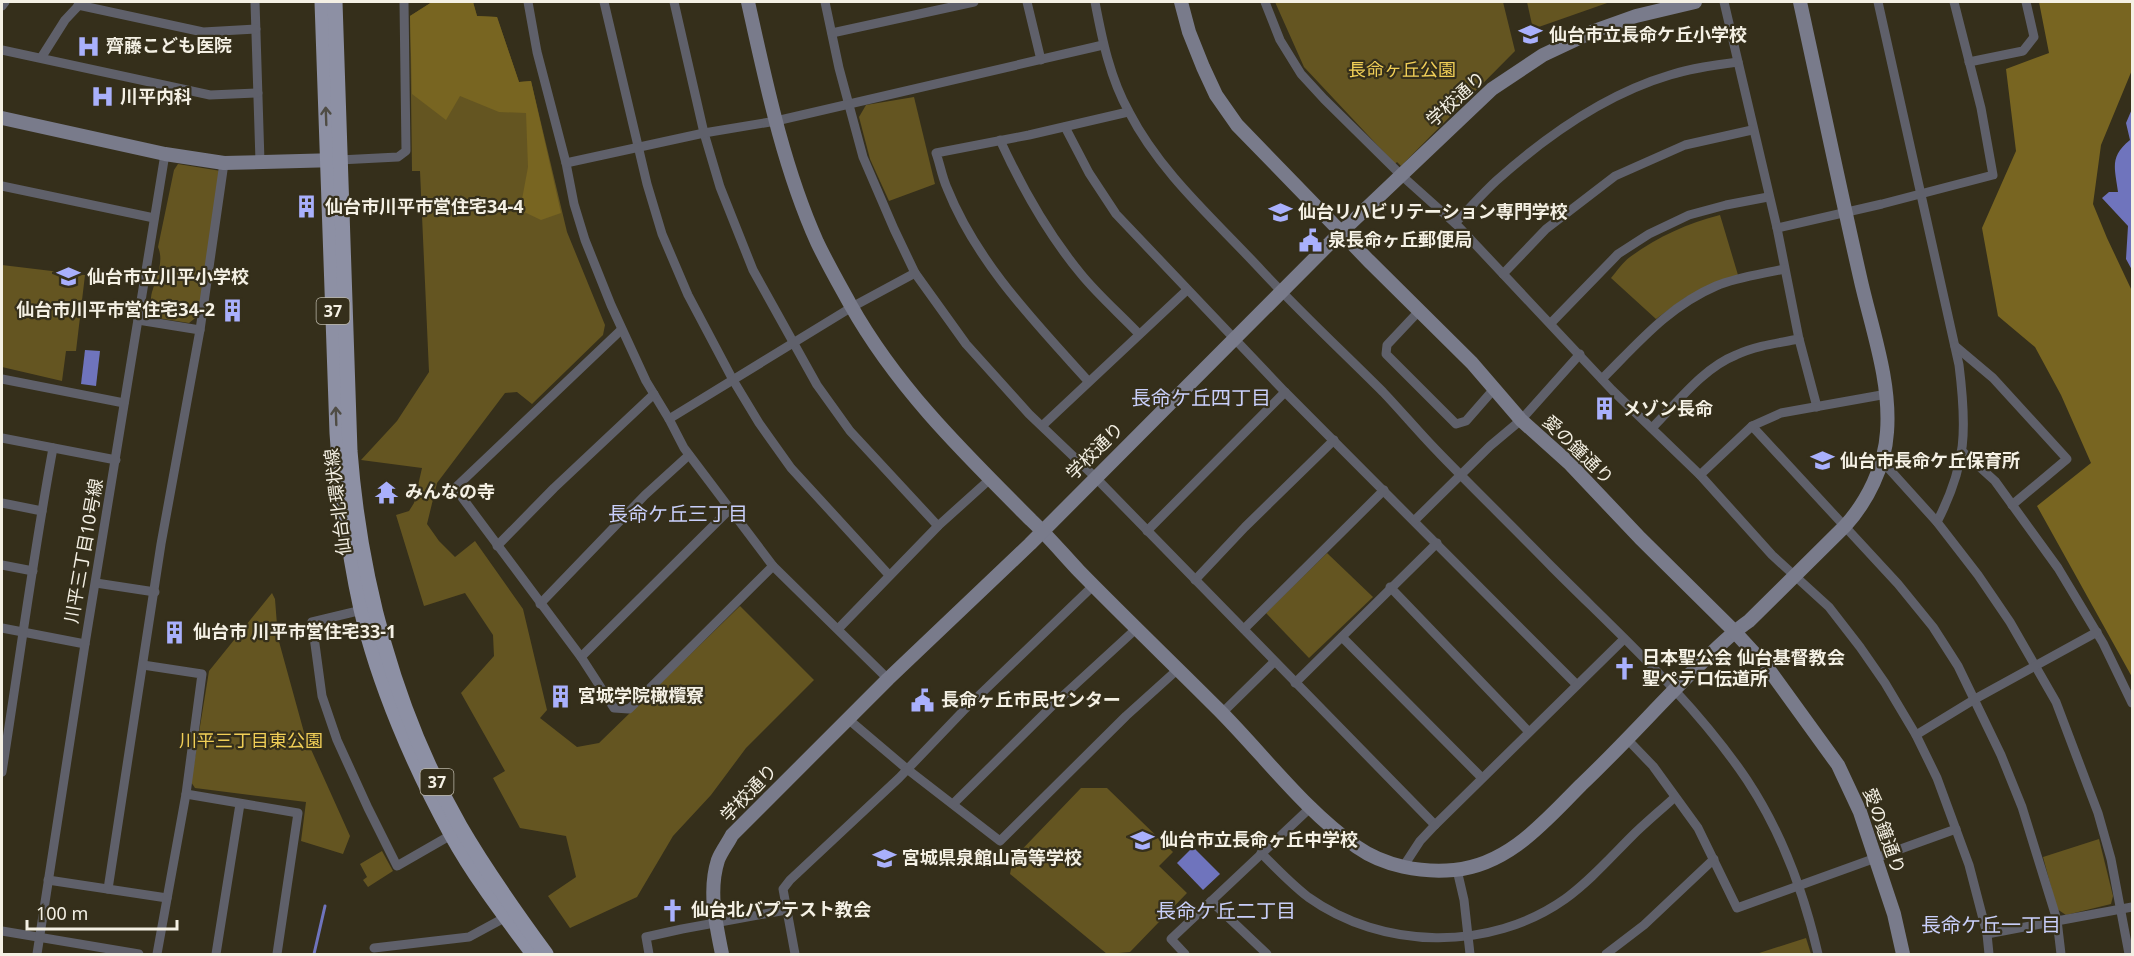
<svg xmlns="http://www.w3.org/2000/svg" width="2134" height="956" font-family="'Noto Sans','Noto Sans JP',sans-serif">
<style>
.green{fill:#645521}
.forest{fill:#786521}
.water{fill:#6f74bd}
.lines{fill:none;stroke-linecap:round;stroke-linejoin:round}
.stream{stroke:#6f74bd;stroke-width:3}
.street{stroke:#5f606a;stroke-width:9}
.secondary{stroke:#797b8b;stroke-width:14}
.primary{stroke:#8d90a4;stroke-width:15}
.oneway{stroke:#4f4c44}
.labels{text-anchor:middle;stroke-width:4.5;stroke-linejoin:round;paint-order:stroke}
.shield{fill:#352f1b;stroke:#bbb6a8;stroke-width:1.5}
.shield-label{font-size:16px;font-weight:bold;fill:#f4f0e4}
.poi-label{font-size:18px;font-weight:bold;fill:#f4f0e4;stroke:#352f1b;text-anchor:start}
.park-label{font-size:18px;fill:#f1cf57;stroke:#352f1b}
.street-label{font-size:18px;fill:#f4f0e4;stroke:#352f1b}
.neighbourhood-label{font-size:20px;fill:#c9cffa;stroke:#352f1b}
</style>
<rect width="100%" height="100%" fill="#352f1b"/>
<!-- green -->
<g class="green">
<polygon points="432,2 473,2 477,16 497,17 519,82 531,81 567,232 605,325 603,335 532,404 517,392 505,393 437,483 427,524 439,541 455,557 475,541 523,609 547,710 540,718 577,747 599,743 740,606 814,680 746,748 711,795 673,836 637,897 570,928 548,896 576,877 566,836 520,828 493,778 505,771 461,693 494,656 493,635 465,593 424,606 396,515 409,511 414,503 422,468 361,460 397,421 429,372 420,171 412,171 410,16"/>
<polygon points="1275,2 1503,2 1515,51 1401,166 1397,162 1395,164 1304,67"/>
<polygon points="1527,2 1610,2 1533,29"/>
<polygon points="914,97 935,184 889,201 870,159 859,117 866,105"/>
<path d="M178 164 221 171 199 315 189 323 151 317 150 313C151 306 150 296 153 289 157 275 164 261 158 247L174 170Z"/>
<path d="M1720 215 1738 275 1686 297 1656 319 1611 278C1617 271 1623 262 1630 257 1657 237 1688 223 1720 215Z"/>
<polygon points="2,265 85,275 76,351 66,351 62,381 2,367"/>
<polygon points="1327,553 1373,597 1309,658 1266,613"/>
<polygon points="272,593 275,599 278,638 305,736 350,836 343,854 301,841 306,802 195,788 191,782 209,671"/>
<polygon points="1081,788 1107,788 1173,852 1159,866 1187,893 1130,952 1107,954 1010,874 1013,859"/>
<polygon points="2099,839 2113,896 2111,904 2066,915 2057,909 2043,857"/>
<polygon points="382,851 393,871 368,887 363,880 367,877 360,864"/>
<polygon points="1806,938 1811,954 1756,954"/>
</g>
<!-- forest -->
<g class="forest">
<polygon points="432,2 473,2 477,16 497,17 519,82 531,81 561,213 541,220 520,210 528,167 526,113 499,112 460,96 446,120 412,94 410,16"/>
<polygon points="2039,2 2132,2 2132,70 2101,145 2093,204 2107,238 2132,291 2132,677 2037,506 2091,463 2061,395 2035,347 1998,316 1982,228 2016,151 2006,69 2049,53"/>
</g>
<!-- water -->
<g class="water">
<path d="M2132 109V270L2126 259 2128 226 2102 198 2109 192H2118C2115 168 2109 157 2130 140L2126 123Z"/>
<polygon points="85,350 100,351 96,386 81,384"/>
<polygon points="1193,847 1220,874 1203,890 1177,863"/>
</g>
<g class="lines">
<!-- stream -->
<polyline class="stream" points="314,954 325,906"/>
<!-- street -->
<g class="street">
<polyline points="255,2 260,162"/>
<polyline points="528,2 537,52 566,163 574,204 585,240 611,305 646,381 669,419 684,448 773,566 888,679"/>
<polyline points="604,2 647,184 662,234 688,295 733,380 759,423 791,468 889,575"/>
<polyline points="674,2 704,133 720,187 753,270 817,385 850,431 938,526"/>
<polyline points="825,2 839,68 863,157 894,229 915,273 966,344 1029,414 1095,477 1435,825"/>
<polyline points="1027,2 1041,60"/>
<path d="M1095 2C1102 39 1110 78 1129 112 1161 174 1215 220 1262 271 1301 313 1343 352 1383 392 1403 413 1421 435 1441 455 1478 493 1516 530 1553 568 1620 635 1694 701 1747 780 1782 833 1804 893 1818 954"/>
<polyline points="1265,2 1280,40 1301,74 1324,99 1401,175 1459,227 1612,390 1700,475 1772,555 1829,607 1860,647 1885,683 1916,735 1937,778 1969,865 1987,934 1989,954"/>
<polyline points="1724,2 1777,228 1799,339 1817,407"/>
<path d="M1878 2 1959 365C1967 429 1967 464 1937 522"/>
<polyline points="78,5 203,32 256,29"/>
<polyline points="2,6 5,2"/>
<polyline points="832,33 974,2"/>
<polyline points="2,50 210,95 258,93"/>
<polyline points="41,58 65,20 82,2"/>
<polyline points="1969,62 2023,51 2034,37 2026,2"/>
<polyline points="1065,127 1089,173 1116,214 1285,392 1577,685"/>
<path d="M1000 140C1022 188 1047 233 1081 274 1098 295 1120 314 1139 334"/>
<polyline points="339,160 398,157 406,151 404,2"/>
<polyline points="566,163 704,133 776,121 1103,45"/>
<polyline points="2,186 154,218"/>
<path d="M1455 223C1469 209 1482 194 1496 181 1545 137 1606 94 1670 75 1692 68 1715 65 1738 62"/>
<polyline points="1777,228 1882,204 1993,175 1981,108 1954,2"/>
<polyline points="1503,274 1546,229 1615,176 1685,145 1752,130"/>
<polyline points="1419,311 1387,345 1386,354 1456,424 1466,421 1494,389"/>
<polyline points="138,320 200,330"/>
<polyline points="1551,323 1618,254 1649,234 1689,215 1726,205 1768,197"/>
<polyline points="621,330 455,488 581,657 614,708 629,709 773,566"/>
<polyline points="1955,346 1993,378 2067,459 2012,505"/>
<polyline points="2,379 124,403"/>
<path d="M1602 379C1638 343 1669 306 1716 286 1737 277 1762 274 1784 269"/>
<path d="M1088 381C1035 322 977 263 947 188 942 177 940 164 936 153L1029 135 1128 112"/>
<polyline points="669,419 852,307 915,273"/>
<polyline points="1042,426 1187,290"/>
<polyline points="1752,426 1898,584 1933,627 1958,666 2001,755 2022,807 2057,920 2061,954"/>
<path d="M1652 428C1677 403 1703 368 1736 355 1755 346 1778 343 1799 339"/>
<polyline points="2,438 116,460"/>
<polyline points="1963,452 1995,481 2058,568 2103,643 2132,703"/>
<polyline points="1881,460 1937,522 1978,575 2010,622 2056,702 2098,813 2111,859 2129,954"/>
<polyline points="1700,475 1752,426 1781,413 1887,394"/>
<polyline points="2,503 42,511"/>
<polyline points="1415,520 1490,446 1521,420 1580,354"/>
<polyline points="1147,531 1285,392"/>
<polyline points="497,546 554,488 654,394"/>
<polyline points="2,565 33,571"/>
<polyline points="1195,580 1245,527 1334,440"/>
<polyline points="96,583 155,592"/>
<polyline points="1390,587 1529,732"/>
<polyline points="540,604 645,495 689,455"/>
<polyline points="362,610 312,622 322,696 337,740 368,808 397,866 451,835"/>
<polyline points="2,628 85,644"/>
<polyline points="839,628 938,526 989,480"/>
<polyline points="1244,629 1384,490"/>
<polyline points="1342,637 1482,778"/>
<polyline points="581,657 730,509"/>
<polyline points="143,665 202,674 186,794"/>
<polyline points="1295,683 1437,543"/>
<polyline points="1222,713 1274,662"/>
<polyline points="848,719 907,769 1000,841 1126,716 1177,670"/>
<polyline points="1916,735 1975,699 2097,632"/>
<polyline points="1628,740 1653,766 1698,828 1737,908 1956,829"/>
<path d="M2 772C19 664 33 556 53 448"/>
<polyline points="953,804 1053,705 1137,628"/>
<path d="M1261 853C1276 868 1291 884 1308 897 1382 950 1490 952 1565 899 1590 881 1610 858 1631 837 1645 823 1661 810 1675 797"/>
<polyline points="1403,867 1420,841 1435,825 1624,639"/>
<polyline points="1457,870 1464,900 1470,954"/>
<polyline points="48,880 167,898"/>
<polyline points="108,889 161,544 200,330 224,163"/>
<polyline points="1211,901 1267,954"/>
<polyline points="2,931 139,954"/>
<polyline points="1987,934 2132,907"/>
<polyline points="374,948 469,937 506,917"/>
<polyline points="37,954 85,644 165,154"/>
<polyline points="157,954 186,794 298,813 277,954"/>
<polyline points="216,954 240,804"/>
<polyline points="649,954 646,937 682,929 786,910"/>
<polyline points="795,954 783,889 790,880 899,778 965,709 1094,585"/>
<polyline points="1185,954 1171,939 1310,808"/>
<polyline points="1606,954 1644,925 1714,859"/>
</g>
<!-- secondary -->
<g class="secondary">
<path d="M748 2C766 83 783 166 817 242 827 263 839 284 850 304 897 388 964 453 1031 520 1048 536 1063 554 1079 571 1125 618 1172 663 1218 709 1264 755 1303 809 1357 847 1384 866 1421 873 1454 870 1509 865 1545 821 1581 785 1619 749 1654 710 1691 673 1710 655 1727 636 1749 621L1845 526C1867 502 1885 466 1887 432 1891 380 1871 327 1860 277 1839 185 1820 93 1800 2"/>
<polyline points="1181,2 1189,32 1203,67 1216,95 1237,125 1369,261 1472,363 1521,420 1569,463 1640,538 1734,631 1767,667 1838,765 1860,812 1894,914 1903,954"/>
<polyline points="2,118 165,154 224,163 337,160"/>
<path d="M722 954C716 924 708 891 718 860 721 852 728 843 732 835L888 679 1030 544 1334 239 1492 89 1543 55 1594 31 1636 16 1695 2"/>
</g>
<!-- primary -->
<g class="primary">
<path d="M322 2 337 433C341 492 348 551 361 609 378 683 414 767 451 834 474 876 504 915 533 954"/>
<path d="M335 2 350 451C360 581 395 712 460 826 486 871 516 913 546 954"/>
</g>
</g>
<!-- one-way arrows -->
<defs><path id="oneway-shaft" d="M-6 0H5M1.5-3L5.5 0L1.5 3" fill="none" stroke-width="1.6" stroke-linecap="round" stroke-linejoin="round" transform="scale(1.5)"/></defs>
<g class="oneway">
<use href="#oneway-shaft" transform="translate(326 116) rotate(-92)"/>
<use href="#oneway-shaft" transform="translate(336 416) rotate(-92)"/>
</g>
<!-- icons -->
<defs>
<symbol id="school-bare" viewBox="-9 -9 18 18"><path d="M0-5L7-2L0 1L-7-2ZM-4 1L0 2.5L4 1V4Q0 6-4 4Z" fill="#a9b0fc" stroke="#352f1b" stroke-width="2.5" paint-order="stroke"/></symbol>
<symbol id="hospital-bare" viewBox="-9 -9 18 18"><path d="M-5-5h3v3.5h4V-5h3V5h-3V1.5h-4V5h-3Z" fill="#a9b0fc" stroke="#352f1b" stroke-width="2.5" paint-order="stroke"/></symbol>
<symbol id="building-bare" viewBox="-9 -9 18 18"><path d="M-4-6H4V6H1V3H-1V6H-4ZM-2.5-4.3h1.7v1.8h-1.7ZM.8-4.3h1.7v1.8H.8ZM-2.5-1h1.7V.8h-1.7ZM.8-1h1.7V.8H.8Z" fill="#a9b0fc" stroke="#352f1b" stroke-width="2.5" paint-order="stroke"/></symbol>
<symbol id="civic-bare" viewBox="-9 -9 18 18"><path d="M-.6-6.5H3V-4.5H.6V-3L4-1V1h2V6H-6V1h2V-1L-.6-3ZM-1.2 2.5V6h2.4V2.5Z" fill="#a9b0fc" stroke="#352f1b" stroke-width="2.5" paint-order="stroke"/></symbol>
<symbol id="temple-bare" viewBox="-9 -9 18 18"><path d="M0-6L5-2H3V0L6.5 2.5H4V6H1.5V3h-3V6H-4V2.5H-6.5L-3 0V-2H-5Z" fill="#a9b0fc" stroke="#352f1b" stroke-width="2.5" paint-order="stroke"/></symbol>
<symbol id="church-bare" viewBox="-9 -9 18 18"><path d="M-1.2-6h2.4v3.5h3.3v2.4h-3.3V6h-2.4V-.1h-3.3v-2.4h3.3Z" fill="#a9b0fc" stroke="#352f1b" stroke-width="2.5" paint-order="stroke"/></symbol>
</defs>
<g fill-rule="evenodd">
<use href="#school-bare" x="1514" y="18" width="33" height="33"/>
<use href="#hospital-bare" x="72" y="30" width="33" height="33"/>
<use href="#hospital-bare" x="86" y="80" width="33" height="33"/>
<use href="#building-bare" x="290" y="190" width="33" height="33"/>
<use href="#school-bare" x="1264" y="196" width="33" height="33"/>
<use href="#civic-bare" x="1294" y="224" width="33" height="33"/>
<use href="#school-bare" x="52" y="260" width="33" height="33"/>
<use href="#building-bare" x="216" y="294" width="33" height="33"/>
<use href="#building-bare" x="1588" y="392" width="33" height="33"/>
<use href="#school-bare" x="1806" y="444" width="33" height="33"/>
<use href="#temple-bare" x="370" y="476" width="33" height="33"/>
<use href="#building-bare" x="158" y="616" width="33" height="33"/>
<use href="#church-bare" x="1608" y="652" width="33" height="33"/>
<use href="#building-bare" x="544" y="680" width="33" height="33"/>
<use href="#civic-bare" x="906" y="684" width="33" height="33"/>
<use href="#school-bare" x="1126" y="824" width="33" height="33"/>
<use href="#school-bare" x="868" y="842" width="33" height="33"/>
<use href="#church-bare" x="656" y="894" width="33" height="33"/>
</g>
<g class="labels">
<!-- shield labels -->
<g class="shield">
<rect x="316.5" y="298" width="33" height="26" rx="4.5"/>
<rect x="420.5" y="769" width="33" height="26" rx="4.5"/>
</g>
<g class="shield-label">
<text x="333" y="317">37</text>
<text x="437" y="788">37</text>
</g>
<!-- poi labels -->
<g class="poi-label">
<text x="1549" y="41">仙台市立長命ケ丘小学校</text>
<text x="106" y="52">齊藤こども医院</text>
<text x="120" y="103">川平内科</text>
<text x="325" y="213">仙台市川平市営住宅34-4</text>
<text x="1298" y="218">仙台リハビリテーション専門学校</text>
<text x="1328" y="246">泉長命ヶ丘郵便局</text>
<text x="87" y="283">仙台市立川平小学校</text>
<text x="215" y="316" text-anchor="end">仙台市川平市営住宅34-2</text>
<text x="1623" y="415">メゾン長命</text>
<text x="1840" y="467">仙台市長命ケ丘保育所</text>
<text x="405" y="498">みんなの寺</text>
<text x="193" y="638">仙台市 川平市営住宅33-1</text>
<text x="1642" y="664">日本聖公会 仙台基督教会<tspan x="1642" dy="21">聖ペテロ伝道所</tspan></text>
<text x="578" y="702">宮城学院橄欖寮</text>
<text x="941" y="706">長命ヶ丘市民センター</text>
<text x="1160" y="846">仙台市立長命ヶ丘中学校</text>
<text x="902" y="864">宮城県泉館山高等学校</text>
<text x="691" y="916">仙台北バプテスト教会</text>
</g>
<!-- park labels -->
<g class="park-label">
<text x="1402" y="76">長命ヶ丘公園</text>
<text x="251" y="747">川平三丁目東公園</text>
</g>
<!-- street labels -->
<g class="street-label">
<text transform="translate(1456 99) rotate(-42)" y="6">学校通り</text>
<text transform="translate(1578 450) rotate(44)" y="6">愛の鐘通り</text>
<text transform="translate(1095 451) rotate(-45)" y="6">学校通り</text>
<text transform="translate(338 502) rotate(-97)" y="6">仙台北環状線</text>
<text transform="translate(84 551) rotate(-80)" y="6">川平三丁目10号線</text>
<text transform="translate(749 793) rotate(-46)" y="6">学校通り</text>
<text transform="translate(1884 831) rotate(70)" y="6">愛の鐘通り</text>
</g>
<!-- neighbourhood labels -->
<g class="neighbourhood-label">
<text x="1201" y="405">長命ケ丘四丁目</text>
<text x="678" y="521">長命ケ丘三丁目</text>
<text x="1226" y="918">長命ケ丘二丁目</text>
<text x="1991" y="932">長命ケ丘一丁目</text>
</g>
</g>
<!-- border -->
<rect width="2134" height="956" fill="none" stroke="#f4f0e4" stroke-width="6"/>
<!-- scale -->
<path d="M27 920v9h150v-9" fill="none" stroke="#f4f0e4" stroke-width="3"/>
<text x="36" y="920" font-size="18" fill="#f4f0e4" stroke="#352f1b" stroke-width="4.5" paint-order="stroke">100 m</text>
</svg>
